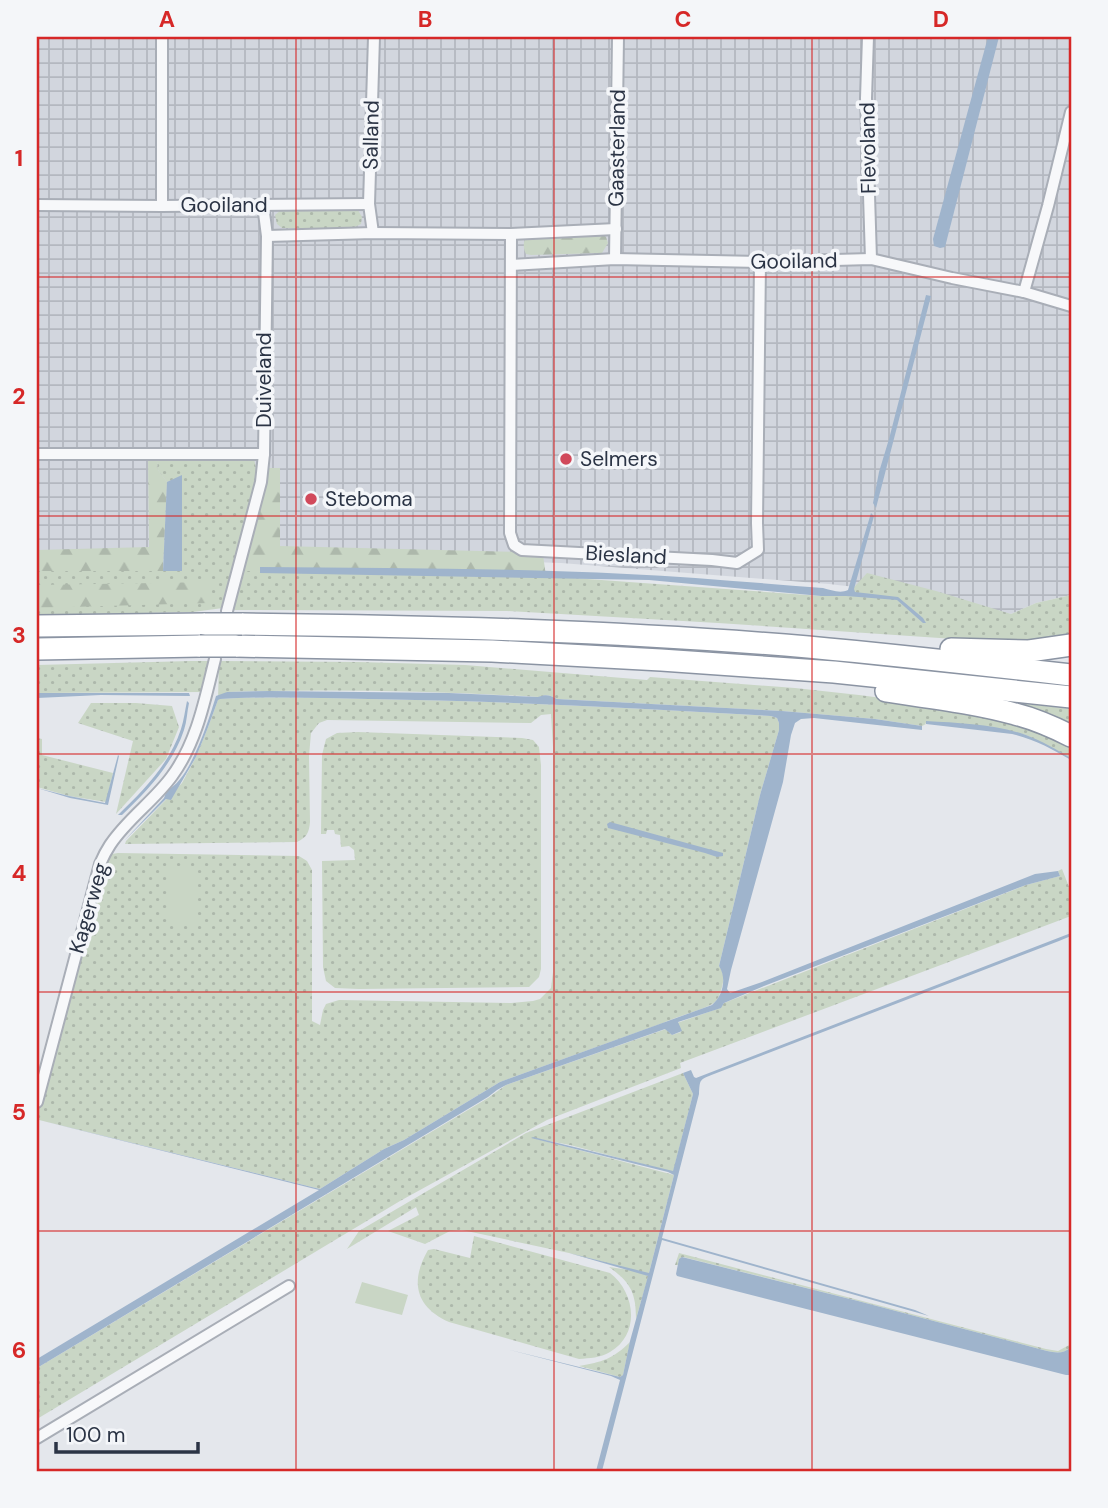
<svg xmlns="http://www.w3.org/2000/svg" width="1108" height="1508" font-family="'DM Sans',sans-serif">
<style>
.industrial{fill:url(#industrial-grid)}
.grass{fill:url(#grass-dots)}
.forest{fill:url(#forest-firs)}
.pitch{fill:#c9d6c5}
.water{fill:#9fb4cc}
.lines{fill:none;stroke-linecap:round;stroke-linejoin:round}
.street-casing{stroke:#a9aeb7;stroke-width:14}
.highway-casing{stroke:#8b94a3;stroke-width:24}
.street{stroke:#f7f8fa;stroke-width:10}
.highway{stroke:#fff;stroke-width:21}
.highway-bridge-casing{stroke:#8b94a3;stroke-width:24;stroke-linecap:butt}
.highway-bridge{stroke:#fff;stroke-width:21}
.grid{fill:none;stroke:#d62828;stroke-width:2;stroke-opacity:0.55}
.poi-dot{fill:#d1495b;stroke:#f4f6f9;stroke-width:2.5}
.labels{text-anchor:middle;stroke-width:7;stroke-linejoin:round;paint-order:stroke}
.street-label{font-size:21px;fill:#2b3445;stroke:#f4f6f9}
.poi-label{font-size:21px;fill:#2b3445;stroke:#f4f6f9;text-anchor:start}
.neatline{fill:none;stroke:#d62828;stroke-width:2.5}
.grid-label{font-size:23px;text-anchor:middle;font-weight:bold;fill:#d62828}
</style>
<defs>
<pattern id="industrial-grid" width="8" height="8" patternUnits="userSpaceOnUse" patternTransform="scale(1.75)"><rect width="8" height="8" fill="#d2d6de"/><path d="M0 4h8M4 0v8" fill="none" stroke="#b4b8c0"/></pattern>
<pattern id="grass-dots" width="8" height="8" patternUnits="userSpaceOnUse" patternTransform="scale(1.75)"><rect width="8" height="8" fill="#c9d6c5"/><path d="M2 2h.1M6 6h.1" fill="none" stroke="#adb8ab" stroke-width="1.8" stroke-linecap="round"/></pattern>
<pattern id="forest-firs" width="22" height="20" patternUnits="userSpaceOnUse" patternTransform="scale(1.75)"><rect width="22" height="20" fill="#c9d6c5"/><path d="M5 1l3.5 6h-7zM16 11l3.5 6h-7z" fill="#adb8ab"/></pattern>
</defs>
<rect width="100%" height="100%" fill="#e4e7ec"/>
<!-- industrial -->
<polygon class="industrial" points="37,37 1071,37 1071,595 1036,603 1011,614 907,593 829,584 561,563 259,553 37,567"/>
<!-- grass -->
<g class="grass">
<polygon points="283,208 353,208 358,210 362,217 361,224 353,228 282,228 277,224 275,215"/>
<polygon points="156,454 254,459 257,472 223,608 193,612 37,615 37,571 182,571 182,476 167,482 158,470"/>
<path d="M243 571 424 572 546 576 821 596H846L867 573 936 591 1011 614 1036 603 1071 595V634C1042 639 1014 641 984 641L718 623 507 611 234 610Z"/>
<polygon points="191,661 210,661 202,692 37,693 37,665"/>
<path d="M219 661 358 662 465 665 647 680 650 677 795 688 859 695 942 706 982 713 1071 742V758L1026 735 1010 731 981 726 925 723 926 724 922 726 875 719 782 711 557 699C550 695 546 694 539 697 435 691 330 689 227 692L220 699C270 696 319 698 369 699 503 701 637 708 771 716L777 718 779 723V730L760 795 719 966C724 973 724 979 722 987 720 993 719 998 715 1002 707 1009 675 1017 663 1023L500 1082 404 1140 384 1149 320 1189 39 1120 38 1109 93 895 106 863 112 854 118 853 299 856 307 861 312 870V1021L320 1025 323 1010 326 1004 339 1000 511 1003 533 1001 540 999 551 988 553 972V747L551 714 541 715 531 723 327 720 319 723 311 733 309 756 310 822C309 833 307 837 297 842L125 844 126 841 182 783 196 757 207 730 218 700Z"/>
<polygon points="969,698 1071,709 1071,730"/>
<polygon points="91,703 136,703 172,706 179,727 166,759 116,814 133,741 78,723"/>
<polygon points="358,732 522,738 533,740 539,747 541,765 541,969 539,977 529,987 359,989 335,988 326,981 323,967 322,861 355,860 354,850 349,846 341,847 340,835 335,834 334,830 327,830 326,834 321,834 322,755 326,739 337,733"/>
<polygon points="37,738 42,739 42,755 113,773 106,802 69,796 37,787"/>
<polygon points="1062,869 1071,892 1071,916 680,1063 681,1068 547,1120 400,1201 37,1419 37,1368 488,1098 506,1085 666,1029 672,1035 681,1032 677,1023 720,1008 724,1003 1026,885 1056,877 1060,876 1058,871"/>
<path d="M683 1073 693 1094 673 1172 570 1145 533 1138 674 1175 649 1273H643L648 1276V1277L636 1319C636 1292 630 1282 609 1267L637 1271 569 1253 462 1230 450 1231 425 1244 388 1231 419 1215 416 1207 347 1249 359 1231 526 1133Z"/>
<path d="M474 1236 610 1273C635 1292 641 1334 610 1352 600 1358 590 1358 579 1359L449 1322C415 1307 410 1281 428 1250L434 1249 470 1258Z"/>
<path d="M679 1253 1046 1349 1058 1351 1071 1344V1347C1064 1354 1056 1353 1047 1351L858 1301 683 1257 679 1259 678 1265H675Z"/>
<path d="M630 1342 623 1375 620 1377 579 1366C602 1362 613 1359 630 1342Z"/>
</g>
<!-- forest -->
<g class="forest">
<path d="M603 234 606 237 608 243 602 253 531 255 526 254C523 248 523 243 526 237Z"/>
<polygon points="148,454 156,454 158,470 167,482 163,571 37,571 37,550 149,547"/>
<polygon points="267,468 280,468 280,546 524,552 543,555 546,576 424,572 243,571"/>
<polygon points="213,582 208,603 37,608 37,585"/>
</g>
<!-- pitch -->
<g class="pitch">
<rect x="168" y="870" width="29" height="56"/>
<polygon points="362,1282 408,1295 402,1315 355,1303"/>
</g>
<!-- water -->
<g class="water">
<polygon points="988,37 999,37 945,247 940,248 934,246 933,239"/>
<polygon points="926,295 931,296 876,508 873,503 879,472 889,439"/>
<polygon points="182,475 182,571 163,571 167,482"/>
<path d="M871 513 874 516 854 589 855 592 898 597 923 618 926 623H923L897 600 846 596H821L649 580 260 573V567C382 568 504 568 627 574 692 577 757 583 823 588 831 590 840 594 848 590Z"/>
<path d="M270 691 449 693 538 697C546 694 550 695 557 699L782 711 875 719 922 726V730L814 718 801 719 795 723 791 735 783 782 731 970 727 989 730 993 762 982 1035 874 1058 871 1060 876 1026 885 764 986 724 1003 721 1008 678 1022 682 1031 672 1035 665 1029 506 1085 497 1090 488 1097 37 1368V1359L319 1190 43 1121 320 1189 384 1149 404 1140 500 1082 712 1005C723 996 727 978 719 966L760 795 779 730V723L777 718 771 716C637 708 503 701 369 699 319 698 270 696 220 699L218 700 207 730 196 757 171 800 166 799 124 841 164 798 167 790C190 781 209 719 216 696L227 692Z"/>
<polygon points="37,693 189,693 190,696 101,695 37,698"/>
<path d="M187 701 189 703C187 712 187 721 184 730 173 764 147 791 122 815H118C144 790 170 763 181 729 184 720 185 710 187 701Z"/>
<path d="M926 721C959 723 995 724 1026 735 1042 741 1057 750 1071 758V760C1052 749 1034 739 1012 734L926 724Z"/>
<polygon points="118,755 119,756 108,805 70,798 37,788 69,796 105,803"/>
<polygon points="610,822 723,853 723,856 717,857 705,853 608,828 607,824"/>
<path d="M1071 933V936L1059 941 714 1074C699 1080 700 1079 699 1094L662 1238 915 1310 929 1316 662 1240 602 1471H596L620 1380 611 1376 502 1348 620 1377 623 1375 630 1341 648 1276 569 1253 649 1273 674 1175 668 1172 531 1138 533 1137 673 1171 693 1094 683 1073 691 1070 694 1077 696 1078Z"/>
<path d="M682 1257 858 1301 1047 1351C1056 1353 1064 1354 1071 1347V1375H1066L677 1276 676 1274 679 1259Z"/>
</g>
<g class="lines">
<defs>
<g id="street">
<polyline points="162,37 162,206"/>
<polyline points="868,37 866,98 871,259"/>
<polyline points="37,205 162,206 369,204"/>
<polyline points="373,233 369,204 374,37"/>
<polyline points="511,234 510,533 514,545 522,550 712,560 737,563 758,550 757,523 760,262"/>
<polyline points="267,236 373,233 511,234 616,229"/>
<polyline points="615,259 618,37"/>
<polyline points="511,265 615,259 760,262 871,259 952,278 1024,292 1071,306"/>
<polyline points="1024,292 1048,206 1071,112"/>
<polyline points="37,454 264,454 267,236 263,205"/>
<polyline points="227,611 261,482 264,454"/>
<path d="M37 1102 100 864C103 857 106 851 110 845 127 819 154 801 172 776 197 742 205 699 215 659"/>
<polyline points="37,1438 289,1286"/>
</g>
<g id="highway">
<path d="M242 624C431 626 620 631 808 647 896 655 984 665 1071 675"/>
<polyline points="37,626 205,624"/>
<polyline points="236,646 492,651 661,660 834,672 1071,697"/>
<polyline points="37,649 200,646"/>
<polyline points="951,649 1029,651 1071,645"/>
<path d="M886 691C929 698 973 702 1015 714 1035 719 1053 727 1071 736"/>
</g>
</defs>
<!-- street casing -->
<use href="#street" class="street-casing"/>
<!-- highway casing -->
<use href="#highway" class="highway-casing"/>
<!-- street -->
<use href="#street" class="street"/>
<!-- highway -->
<use href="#highway" class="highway"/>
<defs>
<g id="highway-bridge">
<polyline points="205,624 242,624"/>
<polyline points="200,646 236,646"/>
</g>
</defs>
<!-- highway-bridge casing -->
<use href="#highway-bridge" class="highway-bridge-casing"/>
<!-- highway-bridge -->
<use href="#highway-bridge" class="highway-bridge"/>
</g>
<!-- grid -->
<path class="grid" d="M296 37V1471M554 37V1471M812 37V1471M37 277H1071M37 516H1071M37 754H1071M37 992H1071M37 1231H1071"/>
<!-- markers -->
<g class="poi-dot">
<circle cx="566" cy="459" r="7"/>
<circle cx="311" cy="499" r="7"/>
</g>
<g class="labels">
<!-- street labels -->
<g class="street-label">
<text transform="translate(371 135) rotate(-89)" y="7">Salland</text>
<text transform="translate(617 148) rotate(-89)" y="7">Gaasterland</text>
<text transform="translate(868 148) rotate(-91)" y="7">Flevoland</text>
<text x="224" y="212">Gooiland</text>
<text transform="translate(794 261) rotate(-1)" y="7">Gooiland</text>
<text transform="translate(264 380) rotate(-90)" y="7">Duiveland</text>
<text transform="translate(626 555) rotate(3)" y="7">Biesland</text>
<text transform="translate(89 908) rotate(-74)" y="7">Kagerweg</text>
</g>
<!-- poi labels -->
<g class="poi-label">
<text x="580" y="466">Selmers</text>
<text x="325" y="506">Steboma</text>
</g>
</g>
<!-- border -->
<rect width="1108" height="1508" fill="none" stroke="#f4f6f9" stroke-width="77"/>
<!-- scale -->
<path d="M56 1442v10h142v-10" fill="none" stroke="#2b3445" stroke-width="3.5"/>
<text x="66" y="1442" font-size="21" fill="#2b3445" stroke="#f4f6f9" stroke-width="5" paint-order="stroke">100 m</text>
<rect x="38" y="38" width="1032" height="1432" class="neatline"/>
<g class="grid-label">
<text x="167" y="27">A</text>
<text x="425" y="27">B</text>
<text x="683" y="27">C</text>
<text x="941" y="27">D</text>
<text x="19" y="166">1</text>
<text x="19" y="404">2</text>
<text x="19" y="643">3</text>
<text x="19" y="881">4</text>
<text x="19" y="1120">5</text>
<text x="19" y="1358">6</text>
</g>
</svg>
